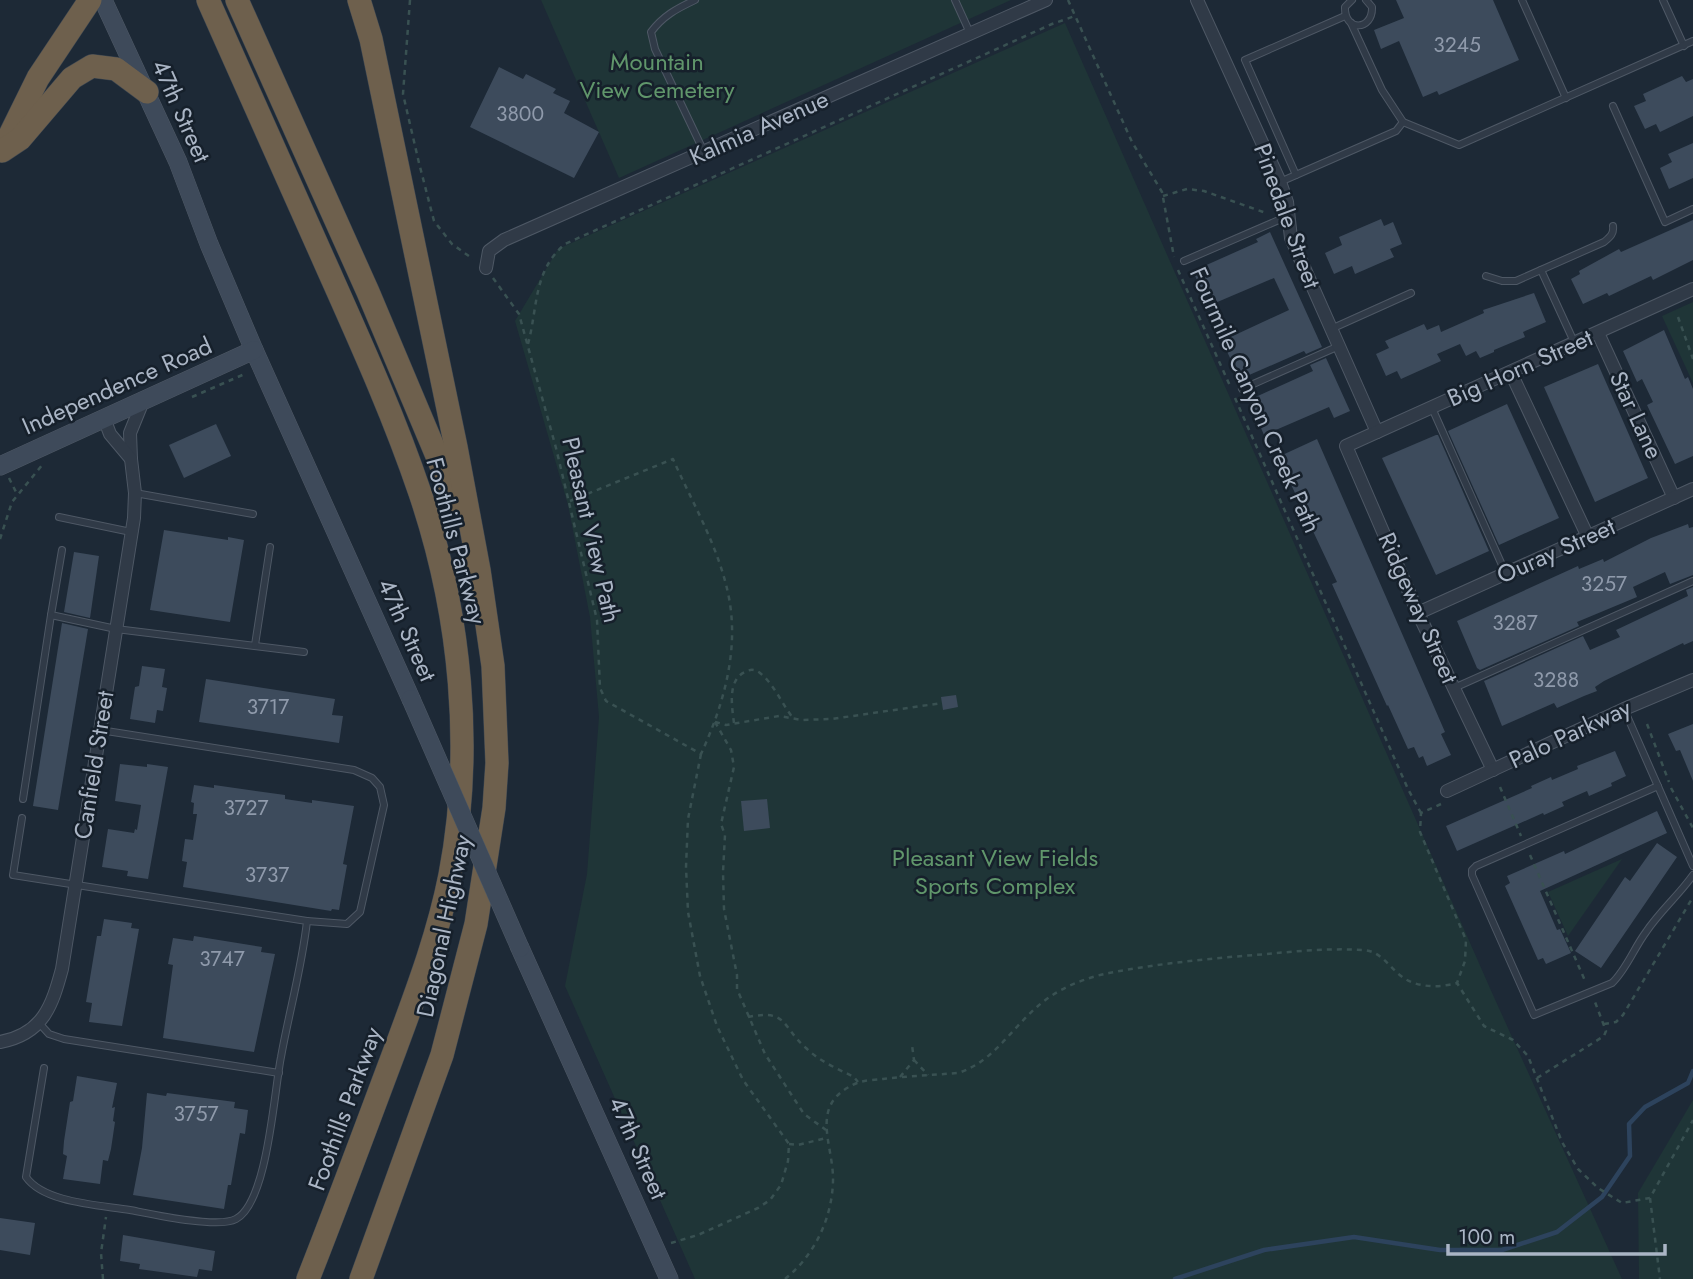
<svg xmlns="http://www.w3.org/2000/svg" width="1693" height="1279" font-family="Jost,sans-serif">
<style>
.green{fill:#1f3537}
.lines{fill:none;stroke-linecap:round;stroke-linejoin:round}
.stream{stroke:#2d435d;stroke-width:4.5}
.building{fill:#3d4b5c}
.lane-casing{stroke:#4e5865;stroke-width:8}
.street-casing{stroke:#4e5865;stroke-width:14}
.secondary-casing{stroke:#4e5865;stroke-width:19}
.highway-casing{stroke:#3b4551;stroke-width:24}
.path{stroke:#395152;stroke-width:2.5;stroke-dasharray:5 5;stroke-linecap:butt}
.lane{stroke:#303a47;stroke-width:6}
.street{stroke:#303a47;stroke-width:12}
.secondary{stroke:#3e4a5a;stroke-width:18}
.highway{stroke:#6e604d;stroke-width:23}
.secondary-bridge-casing{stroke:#4e5865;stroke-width:19;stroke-linecap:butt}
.secondary-bridge{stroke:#3e4a5a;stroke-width:18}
.labels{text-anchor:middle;stroke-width:5;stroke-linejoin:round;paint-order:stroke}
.number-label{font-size:21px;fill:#8f9aab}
.park-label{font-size:24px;fill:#60966b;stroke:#16202b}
.street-label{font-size:24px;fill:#aab5c5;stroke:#16202b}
</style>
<rect width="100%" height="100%" fill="#1d2936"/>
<!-- green -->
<g class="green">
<polygon points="541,0 1011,0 619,178"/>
<polygon points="1065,23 1493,995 1622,1279 695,1279 565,986 587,874 599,717 590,617 568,505 515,321 558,249"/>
<polygon points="1693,302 1693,383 1662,316"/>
<polygon points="1622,859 1568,936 1548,892"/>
<polygon points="1693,1100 1693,1279 1639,1279 1638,1193"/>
</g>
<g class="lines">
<!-- stream -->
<polyline class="stream" points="1175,1279 1264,1250 1354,1237 1440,1250 1502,1250 1557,1232 1602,1197 1630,1156 1629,1124 1645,1107 1688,1083 1693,1071"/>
</g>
<!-- building -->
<g class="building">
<polygon points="1396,0 1493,0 1519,60 1439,95 1437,91 1423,97 1399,41 1381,49 1374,30 1404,18"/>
<polygon points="499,67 523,79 526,74 556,89 553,93 570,101 564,113 599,132 574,178 470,127"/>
<polygon points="1682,76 1686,82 1693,79 1693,116 1660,132 1656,124 1645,129 1634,106 1646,101 1643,94"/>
<polygon points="1693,143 1693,178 1669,189 1660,168 1672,162 1668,154"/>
<polygon points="1381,219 1384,226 1393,222 1402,244 1390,249 1394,257 1355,274 1352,266 1334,274 1325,253 1342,245 1339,237"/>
<polygon points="1693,220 1693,260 1653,280 1651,276 1609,296 1607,293 1583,304 1571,279 1580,274 1579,271 1619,249 1621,252"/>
<polygon points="1270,232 1322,347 1306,354 1304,351 1240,379 1222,341 1289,310 1274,278 1208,306 1193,271 1258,242 1256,239"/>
<polygon points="1534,293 1546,322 1523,332 1525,337 1494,350 1494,352 1480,358 1476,351 1466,356 1460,344 1437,354 1441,361 1401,379 1397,371 1386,376 1376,354 1389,348 1385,341 1424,324 1427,330 1439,325 1441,332 1484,313 1483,310"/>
<polygon points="1664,330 1685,379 1688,377 1693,389 1693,456 1675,464 1647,405 1653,402 1642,379 1637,382 1623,351"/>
<polygon points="1326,358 1350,411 1334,418 1329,407 1264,435 1249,400 1313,371 1310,365"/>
<polygon points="1598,364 1648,478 1595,502 1544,387"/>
<polygon points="1507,404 1559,518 1499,545 1448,431"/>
<polygon points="216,424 231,456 184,478 169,445"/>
<polygon points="1436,435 1438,435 1489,551 1436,575 1382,458"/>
<polygon points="1317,439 1445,732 1441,734 1451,755 1427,766 1423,756 1419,758 1414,747 1408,749 1388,705 1387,706 1332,584 1337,582 1278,457"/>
<polygon points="1688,524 1689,528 1693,527 1693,575 1670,584 1665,572 1633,587 1637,597 1577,622 1579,626 1480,670 1477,668 1457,621 1578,566 1579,569 1603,559 1604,562 1651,538"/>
<polygon points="164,530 228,540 228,537 244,540 230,622 150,610"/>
<polygon points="74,552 99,556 90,618 64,612"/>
<polygon points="1693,587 1693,641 1684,645 1683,643 1604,681 1595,687 1597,691 1584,696 1557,708 1554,703 1502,726 1484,681 1583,636 1590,650 1620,637 1616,630 1688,596 1686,590"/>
<polygon points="62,623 88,629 58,810 33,806"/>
<polygon points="142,666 165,669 162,687 167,688 163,711 157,710 155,723 130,719 135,687 139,686"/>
<polygon points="206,679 335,699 332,715 343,716 339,743 199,722"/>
<polygon points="956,695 958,707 943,710 941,697"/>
<polygon points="1693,724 1693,781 1680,750 1676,751 1668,734"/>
<polygon points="1615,751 1626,776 1611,783 1612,786 1589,796 1587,791 1562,802 1564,806 1544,815 1543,813 1457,851 1446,826 1532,788 1531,786 1551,777 1552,780 1578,769 1577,766"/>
<polygon points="120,764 147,767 147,764 168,767 148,879 127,876 128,871 102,867 108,829 134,833 135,829 137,830 141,805 115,801"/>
<polygon points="194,785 214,788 214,785 285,795 285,799 312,803 312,800 354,806 343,864 347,865 339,910 332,909 331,911 183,887 187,862 182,861 185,839 193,840 197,814 193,814 194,803 191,802"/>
<polygon points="767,799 770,828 744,831 741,801"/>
<polygon points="1657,811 1667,833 1540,891 1557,930 1560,929 1571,953 1546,964 1543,958 1538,960 1505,886 1510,883 1507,876 1564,851 1565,854"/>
<polygon points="1657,843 1677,857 1601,968 1575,951 1625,877 1630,881"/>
<polygon points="104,919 132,923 131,928 139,929 122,1026 89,1022 92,1003 86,1002 97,936 101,936"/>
<polygon points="194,936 262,947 261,952 275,954 254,1052 163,1038 173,965 168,964 173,938 193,941"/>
<polygon points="77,1076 117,1083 112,1108 115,1107 113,1121 115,1122 111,1149 108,1161 103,1160 100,1184 63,1179 67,1156 63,1154 64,1141 70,1102 73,1101"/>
<polygon points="147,1093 166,1096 167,1093 235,1102 234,1108 248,1110 245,1134 240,1133 231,1185 228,1185 224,1209 133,1195 142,1148"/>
<polygon points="0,1218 35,1223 30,1255 0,1250"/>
<polygon points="123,1235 215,1251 212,1271 199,1269 197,1277 139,1269 140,1264 120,1261"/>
</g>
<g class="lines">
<defs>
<g id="lane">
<path d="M695 0C676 9 663 16 651 32L655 49 704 152"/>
<polyline points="955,0 970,33"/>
<path d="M1352 0 1345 7C1344 32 1373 31 1372 7L1366 0"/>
<polyline points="1522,0 1566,98"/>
<polyline points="1663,0 1684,46"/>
<polyline points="1351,23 1382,90 1403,122 1459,145 1693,41"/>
<polyline points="1613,106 1665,222 1693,209"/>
<polyline points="1296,175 1245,60 1345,16"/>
<polyline points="1280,182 1396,131 1403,122"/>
<polyline points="1184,261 1288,216"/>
<polyline points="1541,270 1575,344"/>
<path d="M1486 276 1502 281H1516L1604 242C1610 237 1614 234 1613 226"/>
<polyline points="1331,329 1411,293"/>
<polyline points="1242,389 1339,346"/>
<polyline points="1432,408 1506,574"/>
<polyline points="135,493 253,514"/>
<polyline points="59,517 131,532"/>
<polyline points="62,550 51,615 116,629 304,652"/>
<polyline points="255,645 270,547"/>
<polyline points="1454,688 1693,581"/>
<polyline points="1624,709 1693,866"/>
<polyline points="100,730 354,770 372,778 380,787 384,805 360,912 347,924 307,921"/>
<path d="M1658 786 1476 866 1472 870V875L1534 1015 1612 983C1626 970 1634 948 1646 932 1660 911 1679 895 1693 875"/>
<polyline points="23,799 51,615"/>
<path d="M22 818 13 875 307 921C302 967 289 1012 281 1057 274 1091 268 1202 236 1219 218 1229 151 1214 130 1210 100 1205 44 1203 26 1177L44 1068"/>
<polyline points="39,1023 49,1034 64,1039 279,1073"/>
</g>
<g id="street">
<polyline points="1197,0 1280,182 1287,202 1291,238 1377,432"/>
<polyline points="486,268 489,251 504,240 1046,0"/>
<polyline points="1598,333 1674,498"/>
<polyline points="1511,373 1588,537"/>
<polyline points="131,459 130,433 143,401"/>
<polyline points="1418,613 1693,489"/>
<polyline points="1493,770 1418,613 1346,446 1693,289"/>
<polyline points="1447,791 1624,709 1693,680"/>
<path d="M0 1042C43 1034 52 1006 62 969L134 518 135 493 131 459 110 434 104 418"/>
</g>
<g id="secondary">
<polyline points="103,0 178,162 209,244 254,350 411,699"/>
<polyline points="0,466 254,350"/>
<polyline points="520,948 669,1279"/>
</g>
<g id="highway">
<path d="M208 0C248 89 287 178 327 267 360 341 394 416 420 493 461 614 474 750 450 875 438 936 416 993 395 1050 366 1127 338 1203 308 1279"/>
<polyline points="237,0 368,292 456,501"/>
<polyline points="359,0 371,39 456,447 479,570 493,666 497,763 494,808 476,924 442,1055 361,1279"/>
<polyline points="8,139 38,78 90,0"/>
<polyline points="2,151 20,139 72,78 92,66 116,69 147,92"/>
</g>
</defs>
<!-- lane casing -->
<use href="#lane" class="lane-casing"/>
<!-- street casing -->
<use href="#street" class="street-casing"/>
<!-- secondary casing -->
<use href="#secondary" class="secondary-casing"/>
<!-- highway casing -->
<use href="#highway" class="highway-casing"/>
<!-- path -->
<g class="path">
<polyline points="410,0 403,94 419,163 434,221 452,244 473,259"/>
<polyline points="1068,0 1132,142 1162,192 1174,257"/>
<polyline points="1163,196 1187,189 1204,191 1266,213"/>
<polyline points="1178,270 1231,388"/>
<path d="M493 278 519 314 556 448 597 620 600 688 606 701 701 754C724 704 740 648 728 593 718 546 692 502 673 459L570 501"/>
<polyline points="1678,317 1693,359"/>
<path d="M528 344C538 307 533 271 565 244L1052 24 1075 16"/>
<polyline points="192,397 247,373"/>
<polyline points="1235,398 1408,789 1421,813"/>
<polyline points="9,478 17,494"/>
<polyline points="0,539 12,502 43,464"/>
<polyline points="715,722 731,750 734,767 721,824 725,835 723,872 724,909 737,975 737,989 765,1054 804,1114 826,1130"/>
<polyline points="715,722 726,725 779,716 802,720 832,719 942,703"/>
<path d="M734 723C732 707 727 680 745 672 750 669 755 669 760 673 774 684 782 704 793 718"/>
<polyline points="1647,724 1669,782"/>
<polyline points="1500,787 1521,836"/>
<polyline points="1671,788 1693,828"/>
<polyline points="1441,804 1421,813 1420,832 1466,940 1465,961 1457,983"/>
<polyline points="1530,855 1586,983"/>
<path d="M748 1017C788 1009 781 1026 806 1048 819 1061 838 1069 854 1077L858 1082"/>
<polyline points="1604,1024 1616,1022 1623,1015 1693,897"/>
<polyline points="914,1060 928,1075"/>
<polyline points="900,1077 914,1060 912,1045"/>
<polyline points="1537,1078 1604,1036 1606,1031 1595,1002"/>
<polyline points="789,1144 798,1145 826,1138"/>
<polyline points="1650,1198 1660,1279"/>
<polyline points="671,1243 698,1235 758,1208 770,1200 781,1185 788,1161 789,1144 743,1080 717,1026 700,976 688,912 686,867 688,819 701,754"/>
<polyline points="103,1279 101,1253 106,1217"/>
<path d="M785 1279C814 1256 832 1219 833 1181 834 1144 807 1104 857 1083 864 1080 875 1080 883 1079 908 1076 933 1075 958 1073 993 1062 1011 1029 1038 1006 1057 989 1084 978 1109 973 1161 963 1215 958 1267 954 1298 951 1331 948 1363 950 1381 951 1388 966 1401 976 1416 988 1439 988 1457 983L1484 1026 1513 1040 1528 1056 1562 1142 1578 1169 1598 1188 1622 1203 1650 1198 1693 1120"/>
</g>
<!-- lane -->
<use href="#lane" class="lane"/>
<!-- street -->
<use href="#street" class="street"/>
<!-- secondary -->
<use href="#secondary" class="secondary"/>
<!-- highway -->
<use href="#highway" class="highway"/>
<defs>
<polyline id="secondary-bridge" points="411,699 520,948"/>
</defs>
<!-- secondary-bridge casing -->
<use href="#secondary-bridge" class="secondary-bridge-casing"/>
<!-- secondary-bridge -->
<use href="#secondary-bridge" class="secondary-bridge"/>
</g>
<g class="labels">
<!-- number labels -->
<g class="number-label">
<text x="1457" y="52">3245</text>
<text x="520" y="121">3800</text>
<text x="1604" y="591">3257</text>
<text x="1515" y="630">3287</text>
<text x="1556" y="687">3288</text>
<text x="268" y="714">3717</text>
<text x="246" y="815">3727</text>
<text x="267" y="882">3737</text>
<text x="222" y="966">3747</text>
<text x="196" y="1121">3757</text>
</g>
<!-- park labels -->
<g class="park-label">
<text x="657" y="70">Mountain<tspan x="657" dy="28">View Cemetery</tspan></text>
<text x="995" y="866">Pleasant View Fields<tspan x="995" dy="28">Sports Complex</tspan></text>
</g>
<!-- street labels -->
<g class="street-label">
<text transform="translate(181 111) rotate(66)" y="8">47th Street</text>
<text transform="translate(759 128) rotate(-24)" y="8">Kalmia Avenue</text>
<text transform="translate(1287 216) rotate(70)" y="8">Pinedale Street</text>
<text transform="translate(1520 368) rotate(-24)" y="8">Big Horn Street</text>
<text transform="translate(117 386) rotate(-24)" y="8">Independence Road</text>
<text transform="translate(1255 400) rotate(66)" y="8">Fourmile Canyon Creek Path</text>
<text transform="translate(1636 415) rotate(65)" y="8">Star Lane</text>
<text transform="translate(591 530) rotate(77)" y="8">Pleasant View Path</text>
<text transform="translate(456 541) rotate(75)" y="8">Foothills Parkway</text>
<text transform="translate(1556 551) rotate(-24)" y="8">Ouray Street</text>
<text transform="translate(1418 608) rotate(66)" y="8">Ridgeway Street</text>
<text transform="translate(407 630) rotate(66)" y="8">47th Street</text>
<text transform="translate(1570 734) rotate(-25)" y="8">Palo Parkway</text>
<text transform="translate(94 765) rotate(-81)" y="8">Canfield Street</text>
<text transform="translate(444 926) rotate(-78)" y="8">Diagonal Highway</text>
<text transform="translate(345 1109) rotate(-70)" y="8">Foothills Parkway</text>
<text transform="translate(638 1148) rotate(66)" y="8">47th Street</text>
</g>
</g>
<!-- scale -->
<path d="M1448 1244v10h217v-10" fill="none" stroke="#aab5c5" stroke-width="3.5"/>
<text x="1458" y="1244" font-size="21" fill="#aab5c5" stroke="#16202b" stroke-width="5" paint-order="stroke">100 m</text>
</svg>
